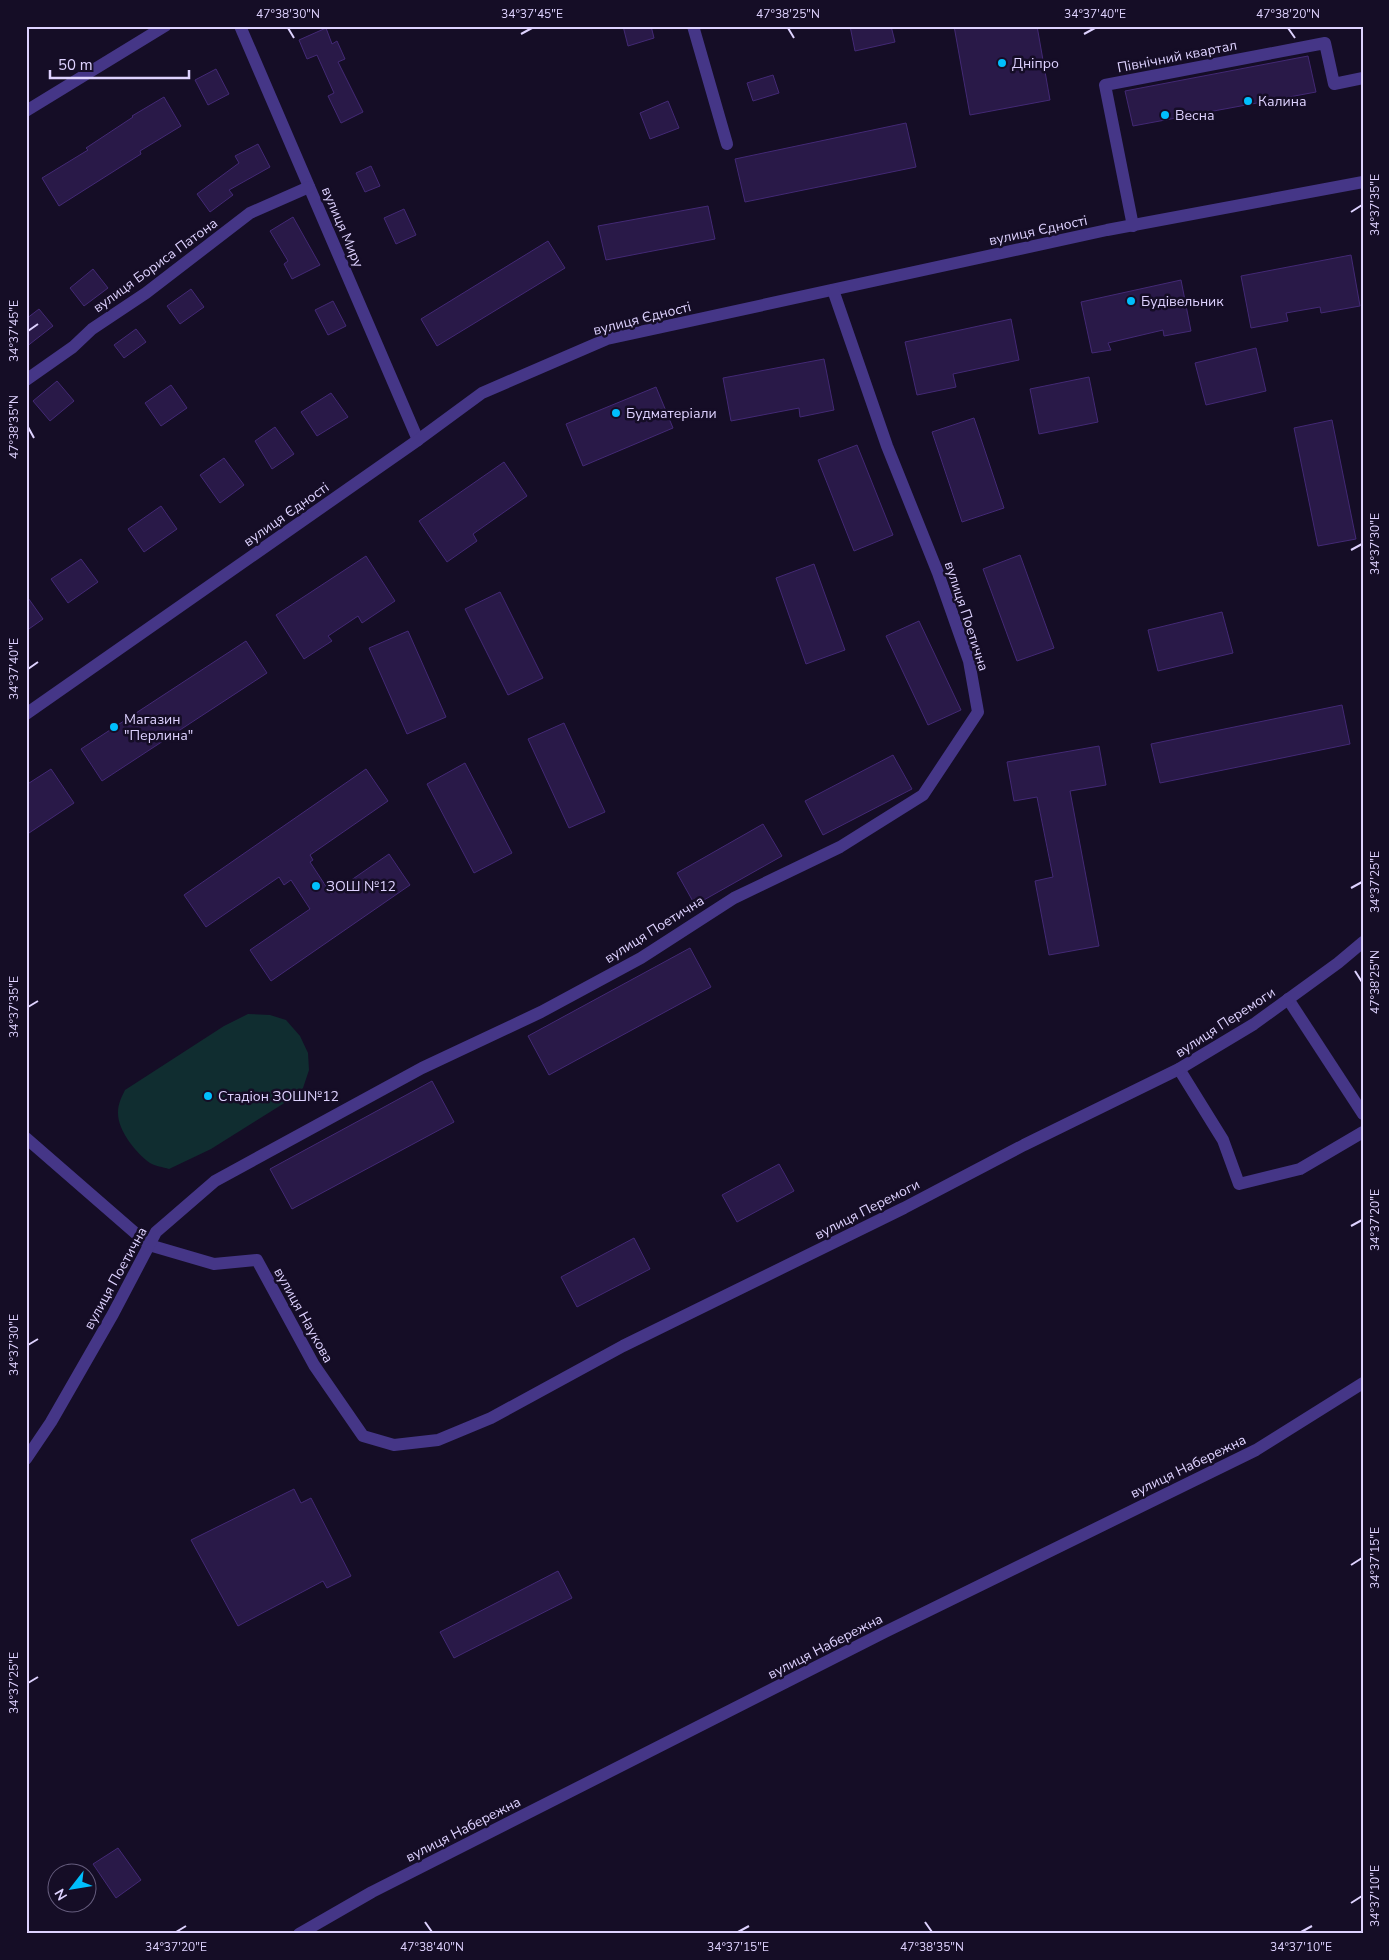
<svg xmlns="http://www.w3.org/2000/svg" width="1389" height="1960" font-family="'Nunito Sans',sans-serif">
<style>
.green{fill:#102d30}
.building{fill:#291948;stroke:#432975}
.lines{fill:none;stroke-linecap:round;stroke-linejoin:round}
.minor{stroke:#453687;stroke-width:12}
.ticks{fill:none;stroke:#ded2ff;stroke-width:2}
.poi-dot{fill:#00bffd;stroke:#150d26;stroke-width:2}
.labels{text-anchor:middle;stroke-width:5;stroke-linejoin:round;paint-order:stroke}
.street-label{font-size:14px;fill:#ded2ff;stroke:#150d26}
.poi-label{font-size:14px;fill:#ded2ff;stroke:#150d26;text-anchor:start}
.neatline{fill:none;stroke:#ded2ff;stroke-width:2}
.ticks-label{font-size:12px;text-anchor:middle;fill:#ded2ff}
</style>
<rect width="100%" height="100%" fill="#150d26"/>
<!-- green -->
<path class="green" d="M248 1014 270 1015 286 1020 300 1036 308 1053 309 1070 303 1088 286 1102 211 1149 169 1169C163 1167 155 1166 150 1163 136 1153 118 1131 118 1113 118 1104 121 1098 125 1090L224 1026Z"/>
<!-- building -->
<g class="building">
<polygon points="623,26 651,26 654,38 628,46"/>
<polygon points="850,26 891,26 895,42 855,51"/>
<polygon points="954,26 1037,26 1050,100 970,115"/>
<polygon points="326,28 332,44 337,41 345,59 338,62 363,112 341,123 328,96 334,93 317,55 307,59 299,40"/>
<polygon points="1308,56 1316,92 1133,126 1125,91"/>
<polygon points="216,69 229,94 208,105 195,80"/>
<polygon points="773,75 779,93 753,101 747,83"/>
<polygon points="164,97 181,126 140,151 141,154 59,206 42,178 88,150 86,148 133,117 132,116"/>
<polygon points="668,101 679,128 650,139 640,113"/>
<polygon points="906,123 916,167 745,202 735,159"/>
<polygon points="258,144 270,167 229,190 233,195 210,212 197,194 239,163 235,156"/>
<polygon points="371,166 380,186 365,192 356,173"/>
<polygon points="708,206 715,239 606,260 598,226"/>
<polygon points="404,209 416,235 396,244 384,218"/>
<polygon points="293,217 320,265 292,279 284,264 288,261 270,231"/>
<polygon points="548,241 565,268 437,346 421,319"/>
<polygon points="1351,255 1360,306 1321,313 1320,307 1286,313 1288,321 1251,328 1241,276"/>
<polygon points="93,269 108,288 84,306 70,288"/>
<polygon points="1181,280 1191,331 1164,336 1163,330 1108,343 1111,350 1092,353 1081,302"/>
<polygon points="191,289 204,307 180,324 167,306"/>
<polygon points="333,301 346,326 328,335 315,310"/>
<polygon points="39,309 53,326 26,347 26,319"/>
<polygon points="1011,319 1019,360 953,374 956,387 917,395 905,342"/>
<polygon points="136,329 146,342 124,358 114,345"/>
<polygon points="1256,348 1266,391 1206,405 1195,363"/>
<polygon points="824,359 834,410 800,417 799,408 731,421 723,378"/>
<polygon points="1089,377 1098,422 1039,434 1030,389"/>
<polygon points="57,381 74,401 50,421 33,401"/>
<polygon points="171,385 187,408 161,426 145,403"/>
<polygon points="656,387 673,428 583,466 566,424"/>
<polygon points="331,393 348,417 317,436 301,412"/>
<polygon points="974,418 1004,508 962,522 932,432"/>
<polygon points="1332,420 1356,539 1318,546 1294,428"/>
<polygon points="275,427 294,454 272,469 255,441"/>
<polygon points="857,445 893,535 854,551 818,460"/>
<polygon points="224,458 244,485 220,503 200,475"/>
<polygon points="504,462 527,496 473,534 477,541 447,562 419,521"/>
<polygon points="161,506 177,529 144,552 128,529"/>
<polygon points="1020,555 1054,648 1017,661 983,569"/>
<polygon points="366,556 395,601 362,623 358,616 328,636 332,641 304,659 276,615"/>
<polygon points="81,559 98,582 68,603 51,579"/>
<polygon points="814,564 845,650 806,664 776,578"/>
<polygon points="500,592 543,678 508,695 465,609"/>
<polygon points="26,595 43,619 26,631"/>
<polygon points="1222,612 1233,653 1158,671 1148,630"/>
<polygon points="919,621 961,710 928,725 886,636"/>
<polygon points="408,631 446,717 407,734 369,648"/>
<polygon points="246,641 267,673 102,781 81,749"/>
<polygon points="1342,705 1350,744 1160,783 1151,744"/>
<polygon points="564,723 605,812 569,828 528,739"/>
<polygon points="1099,746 1106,785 1070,791 1099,946 1049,955 1035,881 1053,877 1037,797 1014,801 1007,762"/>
<polygon points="893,755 912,789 823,835 805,801"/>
<polygon points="465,763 512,853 474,873 427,784"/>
<polygon points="51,769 74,803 26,835 26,785"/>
<polygon points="366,769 388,801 310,855 313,860 310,862 331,894 389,854 410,885 271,981 250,950 310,909 291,880 284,885 279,877 206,927 184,895"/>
<polygon points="763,824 782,856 695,905 677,873"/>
<polygon points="690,948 711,987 549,1075 528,1036"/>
<polygon points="432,1081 454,1122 292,1209 270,1169"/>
<polygon points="779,1164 794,1191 737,1222 722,1195"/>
<polygon points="634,1238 650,1269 577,1307 561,1277"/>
<polygon points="294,1489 301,1503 311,1498 351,1576 327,1588 323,1581 238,1626 191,1540"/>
<polygon points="558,1571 572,1598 454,1658 440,1632"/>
<polygon points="118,1848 141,1880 116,1898 93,1864"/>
</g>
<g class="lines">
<!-- minor -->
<g class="minor">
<polyline points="240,26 418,440"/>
<polyline points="693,26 727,144"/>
<polyline points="26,111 165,26"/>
<polyline points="1133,226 1105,85 1325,43 1334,84 1363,78"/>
<polyline points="26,380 73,347 92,329 146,293 250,213 309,187"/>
<polyline points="26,714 418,440 482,393 607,339 1107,230 1363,182"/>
<polyline points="1288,999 1363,1114"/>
<polyline points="1179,1069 1223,1140 1239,1184 1300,1169 1363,1132"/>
<polyline points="26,1138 149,1245 214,1264 257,1260 314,1365 363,1436 394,1445 438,1440 491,1418 623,1346 904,1208 1024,1145 1179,1069 1254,1024 1338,963 1363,942"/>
<polyline points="26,1459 51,1422 113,1314 156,1232 215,1181 422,1068 541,1012 641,958 734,898 840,847 923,795 978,712 969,661 938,573 887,446 833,290"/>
<polyline points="299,1934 372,1892 885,1632 1256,1450 1363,1383"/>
</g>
</g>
<!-- ticks -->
<path class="ticks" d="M288 28 294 38M788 28 794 38M1288 28 1295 38M521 34 532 28M1084 34 1095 28M1351 212 1362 205M28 331 38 324M28 427 34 438M1351 550 1362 544M28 669 38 662M1351 888 1362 882M1355 971 1362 982M28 1007 38 1001M1351 1226 1362 1220M28 1345 38 1339M1351 1565 1362 1558M28 1683 38 1677M1351 1903 1362 1896M425 1922 432 1932M925 1922 932 1932M176 1932 186 1926M738 1932 749 1926M1301 1932 1312 1926"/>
<!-- markers -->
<g class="poi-dot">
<circle cx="1002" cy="63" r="5"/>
<circle cx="1248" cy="101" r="5"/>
<circle cx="1165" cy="115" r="5"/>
<circle cx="1131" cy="301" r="5"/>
<circle cx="616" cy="413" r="5"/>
<circle cx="114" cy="727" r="5"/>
<circle cx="316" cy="886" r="5"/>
<circle cx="208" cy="1096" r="5"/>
</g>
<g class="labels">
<!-- street labels -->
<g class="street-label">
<text transform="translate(1177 56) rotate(-11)" y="5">Північний квартал</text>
<text transform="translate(343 227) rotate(67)" y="5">вулиця Миру</text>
<text transform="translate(1038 230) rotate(-12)" y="5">вулиця Єдності</text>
<text transform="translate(155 265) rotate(-36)" y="5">вулиця Бориса Патона</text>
<text transform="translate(642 318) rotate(-14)" y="5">вулиця Єдності</text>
<text transform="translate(286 514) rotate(-35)" y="5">вулиця Єдності</text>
<text transform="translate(967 616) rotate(72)" y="5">вулиця Поетична</text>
<text transform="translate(654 929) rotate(-32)" y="5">вулиця Поетична</text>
<text transform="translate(1225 1022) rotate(-33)" y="5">вулиця Перемоги</text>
<text transform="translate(867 1209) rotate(-27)" y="5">вулиця Перемоги</text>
<text transform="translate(115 1278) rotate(-61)" y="5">вулиця Поетична</text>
<text transform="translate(304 1315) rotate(61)" y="5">вулиця Наукова</text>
<text transform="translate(1188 1466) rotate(-26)" y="5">вулиця Набережна</text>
<text transform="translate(825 1646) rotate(-27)" y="5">вулиця Набережна</text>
<text transform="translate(463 1829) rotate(-27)" y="5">вулиця Набережна</text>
</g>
<!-- poi labels -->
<g class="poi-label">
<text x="1012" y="68">Дніпро</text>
<text x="1258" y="106">Калина</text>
<text x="1175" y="120">Весна</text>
<text x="1141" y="306">Будівельник</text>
<text x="626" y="418">Будматеріали</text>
<text x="124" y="724">Магазин<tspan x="124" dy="16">"Перлина"</tspan></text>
<text x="326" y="891">ЗОШ №12</text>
<text x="218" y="1101">Стадіон ЗОШ№12</text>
</g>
</g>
<!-- border -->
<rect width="1389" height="1960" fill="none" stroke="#150d26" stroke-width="55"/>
<!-- north arrow -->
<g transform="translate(72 1888) rotate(239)"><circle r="24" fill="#150d26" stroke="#655c7d"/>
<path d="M0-4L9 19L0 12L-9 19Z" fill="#00bffd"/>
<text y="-8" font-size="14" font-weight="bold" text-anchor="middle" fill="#ded2ff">N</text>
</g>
<!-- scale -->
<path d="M50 70v8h139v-8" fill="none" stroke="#ded2ff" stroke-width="2.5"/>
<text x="58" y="70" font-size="15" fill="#ded2ff" stroke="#150d26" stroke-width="4" paint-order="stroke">50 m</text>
<rect x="28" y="28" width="1334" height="1904" class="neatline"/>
<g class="ticks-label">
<text x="288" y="18">47°38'30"N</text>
<text x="532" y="18">34°37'45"E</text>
<text x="788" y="18">47°38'25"N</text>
<text x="1095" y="18">34°37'40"E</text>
<text x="1288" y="18">47°38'20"N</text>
<text transform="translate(1375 205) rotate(-90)" y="4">34°37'35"E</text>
<text transform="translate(14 331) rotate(-90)" y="4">34°37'45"E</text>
<text transform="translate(14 427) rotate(-90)" y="4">47°38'35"N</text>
<text transform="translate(1375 544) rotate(-90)" y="4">34°37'30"E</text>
<text transform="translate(14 669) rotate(-90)" y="4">34°37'40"E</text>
<text transform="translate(1375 882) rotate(-90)" y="4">34°37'25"E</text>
<text transform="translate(1375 982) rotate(-90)" y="4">47°38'25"N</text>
<text transform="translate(14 1007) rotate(-90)" y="4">34°37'35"E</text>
<text transform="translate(1375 1220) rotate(-90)" y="4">34°37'20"E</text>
<text transform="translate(14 1345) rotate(-90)" y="4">34°37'30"E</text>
<text transform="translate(1375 1558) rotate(-90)" y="4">34°37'15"E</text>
<text transform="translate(14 1683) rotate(-90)" y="4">34°37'25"E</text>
<text transform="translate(1375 1896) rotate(-90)" y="4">34°37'10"E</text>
<text x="176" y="1951">34°37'20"E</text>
<text x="432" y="1951">47°38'40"N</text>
<text x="738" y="1951">34°37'15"E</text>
<text x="932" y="1951">47°38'35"N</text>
<text x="1301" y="1951">34°37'10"E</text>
</g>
</svg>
